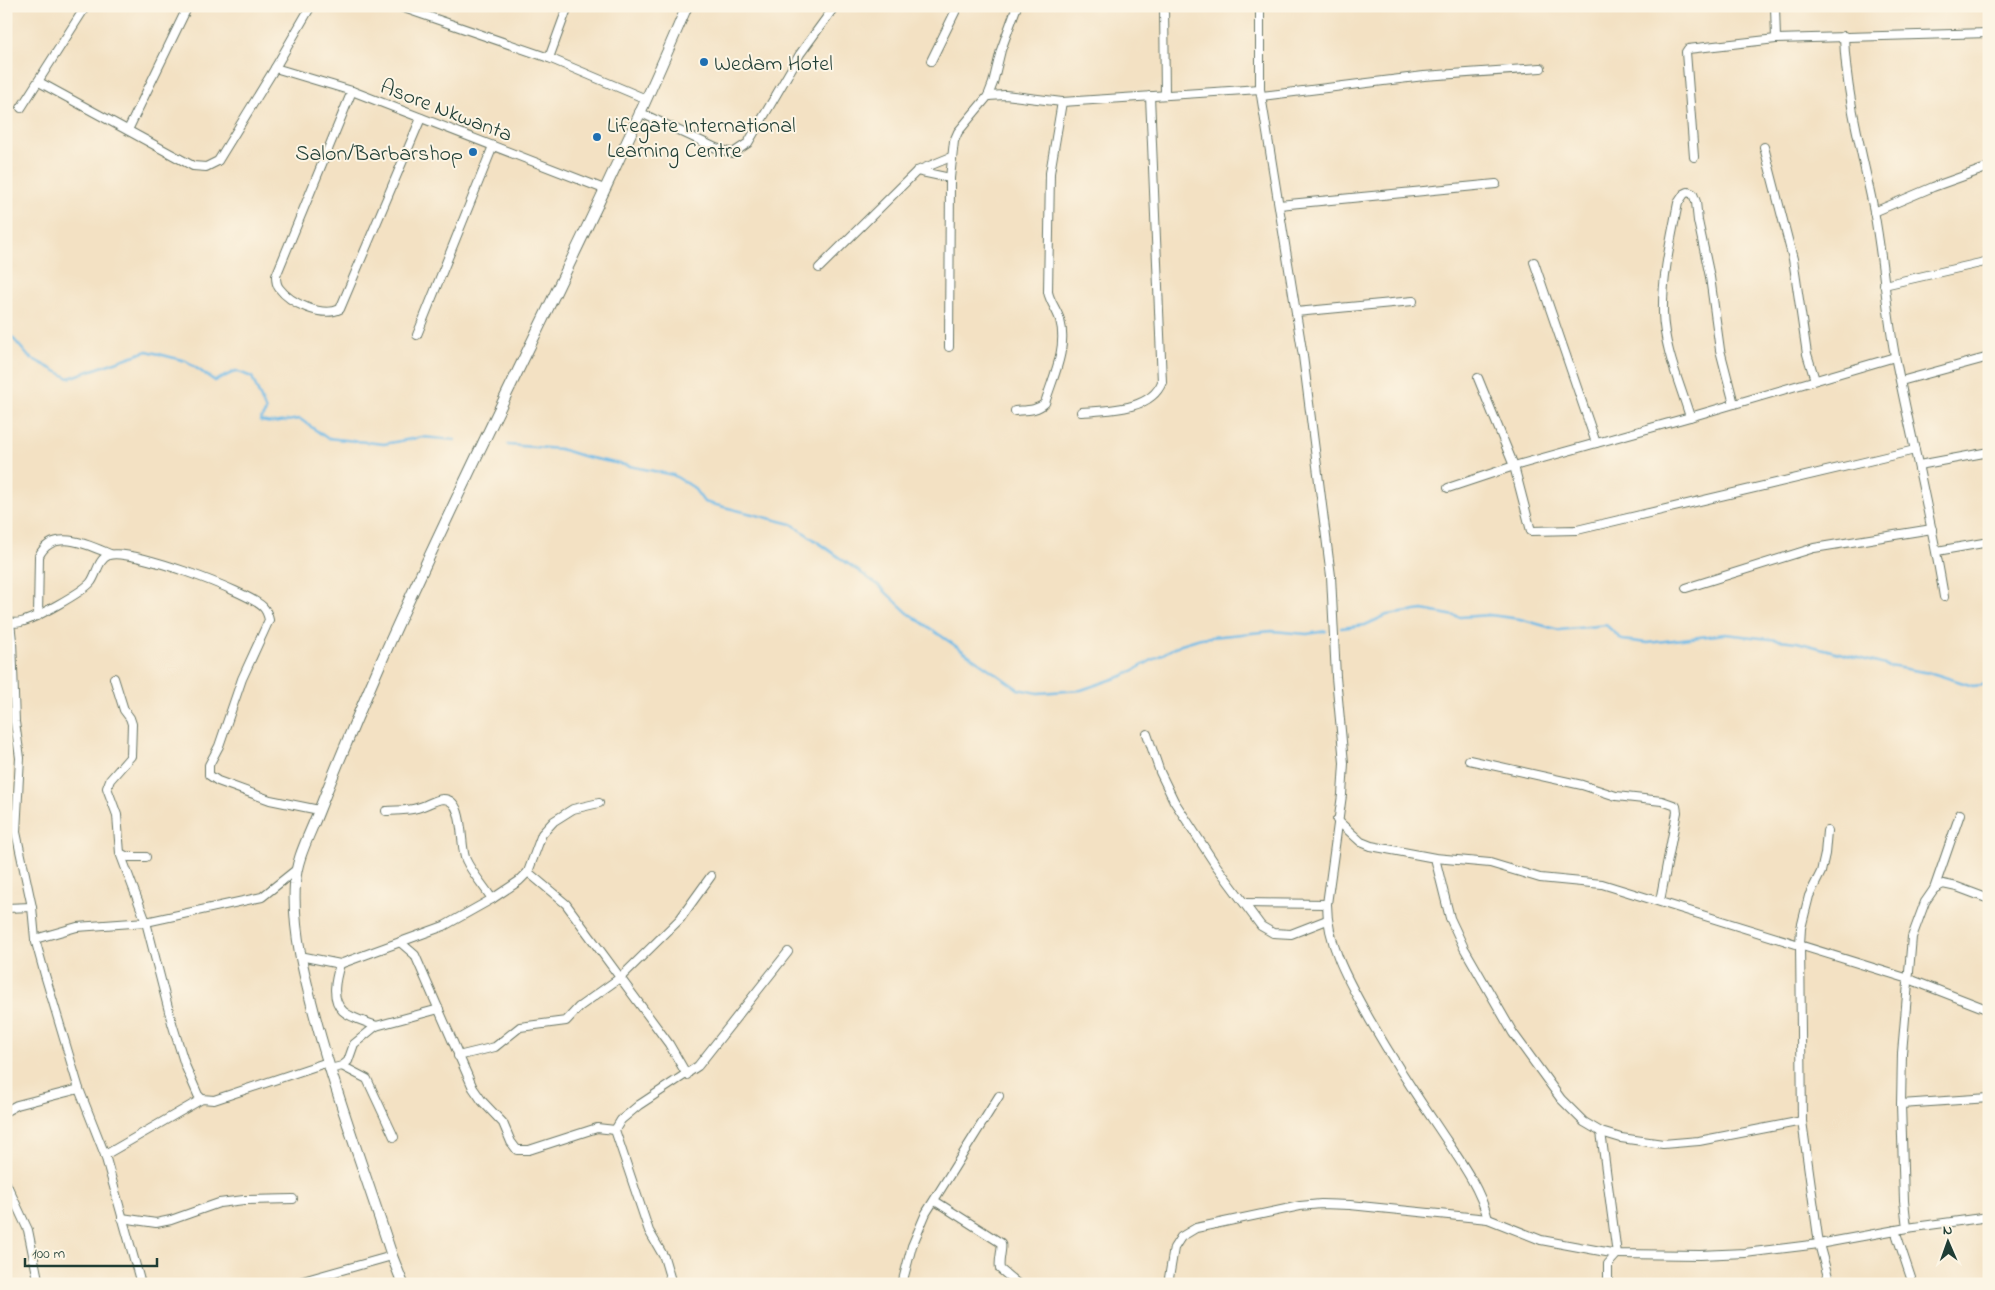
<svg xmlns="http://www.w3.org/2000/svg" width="1995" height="1290" font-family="'Indie Flower',sans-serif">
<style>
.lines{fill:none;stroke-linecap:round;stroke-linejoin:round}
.stream{stroke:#6db9e7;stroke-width:2.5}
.minor-casing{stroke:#697666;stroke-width:10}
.tertiary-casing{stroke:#697666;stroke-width:12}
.minor{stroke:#fff;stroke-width:8}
.tertiary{stroke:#fff;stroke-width:10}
.poi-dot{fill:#1f6fb2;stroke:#fcf5e5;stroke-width:2}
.labels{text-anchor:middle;stroke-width:4;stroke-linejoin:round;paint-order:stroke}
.poi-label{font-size:22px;fill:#1f3d34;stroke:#fcf5e5;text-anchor:start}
.street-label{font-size:22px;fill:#1f3d34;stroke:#fcf5e5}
</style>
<rect width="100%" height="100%" fill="#fcf5e5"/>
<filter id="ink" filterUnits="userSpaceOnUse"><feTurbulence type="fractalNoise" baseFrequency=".02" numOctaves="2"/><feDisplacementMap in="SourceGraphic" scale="10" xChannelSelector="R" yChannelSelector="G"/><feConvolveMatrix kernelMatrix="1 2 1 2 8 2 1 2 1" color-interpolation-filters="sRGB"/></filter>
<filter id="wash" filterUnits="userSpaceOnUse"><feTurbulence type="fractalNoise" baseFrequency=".0096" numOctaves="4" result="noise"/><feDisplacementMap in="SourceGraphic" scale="20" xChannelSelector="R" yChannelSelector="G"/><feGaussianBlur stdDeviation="1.12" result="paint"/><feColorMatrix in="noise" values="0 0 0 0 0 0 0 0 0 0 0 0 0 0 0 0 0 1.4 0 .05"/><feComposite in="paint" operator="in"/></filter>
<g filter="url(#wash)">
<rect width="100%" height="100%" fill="#f3e1c3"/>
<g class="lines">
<!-- stream -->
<g class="stream">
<polyline points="6,330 29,357 69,378 147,351 186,361 215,381 236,371 252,377 266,411 260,421 272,423 300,419 327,438 384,444 422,437 455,440"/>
<polyline points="508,445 560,449 586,457 673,475 693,487 704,502 792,524 878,585 908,613 1018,689 1038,693 1081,690 1125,675 1181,644 1201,638 1272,631 1307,634 1326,631"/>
<polyline points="1341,628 1365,625 1387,615 1423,610 1460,617 1490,615 1520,619 1559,630 1606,625 1622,640 1648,643 1725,634 1797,642 1889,666 1935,674 1973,686 1989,684"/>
</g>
</g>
</g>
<g filter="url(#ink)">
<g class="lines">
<defs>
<g id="minor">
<polyline points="398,6 549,58 646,99"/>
<polyline points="1164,6 1165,95"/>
<path d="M1260 6V89L1303 356 1331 576 1336 677 1344 763 1342 795 1327 904C1327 946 1350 984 1370 1020 1392 1058 1415 1094 1439 1129 1458 1158 1479 1185 1488 1219"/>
<polyline points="1775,6 1776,39"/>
<path d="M1844 36C1846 96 1862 152 1874 211 1883 259 1886 308 1895 356 1911 437 1931 516 1944 597"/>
<polyline points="549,58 568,6"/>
<polyline points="931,61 958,6"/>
<polyline points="275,68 352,91 604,189"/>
<polyline points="39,82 193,166 206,167 218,161 275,68 311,6"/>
<path d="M352 91 276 276C276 280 276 284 279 288 290 303 322 318 340 309L421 118"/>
<polyline points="988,96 1005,95 1062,102 1260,89"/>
<polyline points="1262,96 1424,76 1541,68"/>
<polyline points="21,108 86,6"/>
<polyline points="639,112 716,148 733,153 748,143 800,54 835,6"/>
<polyline points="128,130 188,6"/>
<polyline points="1764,147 1793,259 1807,354 1815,380"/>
<polyline points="1694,157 1686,52 1688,49 1776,39 1989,33"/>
<polyline points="917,171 950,178"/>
<polyline points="1279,205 1496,184"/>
<polyline points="1874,212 1933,187 1989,167"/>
<polyline points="1534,262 1596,443"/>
<polyline points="819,268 917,171 951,157"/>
<polyline points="1884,285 1989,261"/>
<polyline points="1296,312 1413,301"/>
<polyline points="417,335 493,146"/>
<polyline points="949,347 950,178 954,141 958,132 988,96 993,83 1001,50 1017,6"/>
<polyline points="1478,378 1514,466 1531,531 1577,530 1915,450"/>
<polyline points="1901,381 1989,357"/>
<path d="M1015 411C1025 410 1037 411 1045 403 1053 377 1068 348 1060 320 1057 310 1050 302 1048 292L1050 173 1062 102"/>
<path d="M1081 412C1107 410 1151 411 1162 382L1150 96"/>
<path d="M1690 417C1680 384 1664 348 1663 313 1662 277 1671 239 1678 203L1684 194 1688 192 1693 194 1696 202 1698 221 1710 277 1720 350 1734 404"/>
<polyline points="1919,465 1989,452"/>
<polyline points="1448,488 1514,466 1690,417 1895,357"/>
<polyline points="1937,551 1989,542"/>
<polyline points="1686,588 1814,548 1932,529"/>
<path d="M38 616 39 556C53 527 89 545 110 554"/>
<path d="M6 622C11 623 17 623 21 622 34 619 83 592 91 582 97 574 98 559 109 555 130 548 247 591 263 607 267 611 268 615 269 620L242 679 219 746 209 765V775L218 781 270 800 319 810"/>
<polyline points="10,622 12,641 15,722 20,758 16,832 32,907 35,939 45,975 79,1089 105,1155 141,1284"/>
<polyline points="114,678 124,710 130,718 132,724 131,756 110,780 107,788 117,815 120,853 146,922 172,1023 185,1065 198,1095 202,1099"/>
<polyline points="1147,734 1160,772 1174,801 1215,864 1261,926 1273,933 1291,934 1327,920"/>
<polyline points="1469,760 1582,785 1616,796 1662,801 1676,806 1677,812 1660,901"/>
<path d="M386 811C396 810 408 811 417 808 426 806 433 800 443 799 466 799 459 846 466 860 472 873 484 886 492 899"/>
<polyline points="1337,820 1361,842 1371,846 1435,858 1490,863 1540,878 1602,884 1909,979 1989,1010"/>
<polyline points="1827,831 1825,854 1821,872 1809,896 1801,928 1800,944 1802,1121 1819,1244 1830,1284"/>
<polyline points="120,853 128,857 146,857"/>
<polyline points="1435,858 1450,918 1464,948 1513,1033 1561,1099 1584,1122 1601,1132 1621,1138 1663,1144 1699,1141 1802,1121"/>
<polyline points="528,872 566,904 669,1044 687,1075"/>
<polyline points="1934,889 1960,814"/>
<polyline points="1245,903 1327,904"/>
<polyline points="6,908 32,907"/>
<polyline points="35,939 77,927 146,922 262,897 297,869"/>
<polyline points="400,942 415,955 473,1088 482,1101 503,1123 511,1142 517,1150 529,1150 597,1128 615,1130"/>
<polyline points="300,956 340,964 444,926 492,899 519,881 528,872 542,834 554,821 573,809 599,803"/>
<path d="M340 964C336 978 330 999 343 1011 350 1018 367 1022 376 1026"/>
<polyline points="458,1056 495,1047 520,1027 566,1021 579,1007 621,977 680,919 711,876"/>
<polyline points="342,1066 367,1079 394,1137"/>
<polyline points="330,1069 342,1066 348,1061 354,1044 376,1026 439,1009"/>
<polyline points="1901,1104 1989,1098"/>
<polyline points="6,1111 17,1105 79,1089"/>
<polyline points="1601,1132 1617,1254 1608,1264 1608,1284"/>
<polyline points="105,1155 202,1099 214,1100 328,1062"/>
<polyline points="6,1183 28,1230 39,1284"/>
<path d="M935 1201 1001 1243C1003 1250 998 1259 1000 1269L1018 1284"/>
<polyline points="122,1218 156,1223 171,1220 219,1203 244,1200 293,1199"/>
<polyline points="1907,1228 1904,1201 1901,1104 1902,1053 1912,937 1925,902 1934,889 1943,884 1957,887 1989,899"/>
<polyline points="1895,1230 1913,1284"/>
<polyline points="292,1284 392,1256"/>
<polyline points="672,1284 664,1257 649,1231 615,1130 621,1120 639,1105 698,1066 788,952"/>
<polyline points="902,1284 912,1246 926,1213 999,1096"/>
<polyline points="1168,1284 1174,1248 1181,1237 1196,1228 1300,1206 1321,1204 1350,1205 1488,1219 1541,1240 1617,1254 1700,1255 1745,1253 1819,1244 1907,1228 1989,1217"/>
</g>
<path id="tertiary" d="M403 1284 392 1256C367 1178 338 1102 317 1024 305 979 292 931 295 884 296 859 309 836 318 813 337 765 357 717 378 669 476 446 592 231 687 6"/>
</defs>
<!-- minor casing -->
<use href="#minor" class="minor-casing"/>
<!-- tertiary casing -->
<use href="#tertiary" class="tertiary-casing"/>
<!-- minor -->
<use href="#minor" class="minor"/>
<!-- tertiary -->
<use href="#tertiary" class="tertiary"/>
</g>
</g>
<!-- markers -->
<g class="poi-dot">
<circle cx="704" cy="62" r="5"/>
<circle cx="597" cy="137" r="5"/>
<circle cx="473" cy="152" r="5"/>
</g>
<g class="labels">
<!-- poi labels -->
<g class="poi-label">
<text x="714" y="70">Wedam Hotel</text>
<text x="607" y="132">Lifegate International<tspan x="607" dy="25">Learning Centre</tspan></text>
<text x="463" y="160" text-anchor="end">Salon/Barbarshop</text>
</g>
<!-- street labels -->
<g class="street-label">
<text transform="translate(447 109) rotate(21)" y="8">Asore Nkwanta</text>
</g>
</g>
<!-- margin -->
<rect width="1995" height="1290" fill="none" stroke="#fcf5e5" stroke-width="25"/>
<!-- north arrow -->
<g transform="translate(1948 1242) rotate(358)" stroke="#fcf5e5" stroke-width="4" paint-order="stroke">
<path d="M0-4L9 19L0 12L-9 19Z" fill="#1f3d34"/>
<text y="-8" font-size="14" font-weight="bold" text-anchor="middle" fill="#1f3d34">N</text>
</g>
<!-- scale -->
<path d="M25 1258v8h132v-8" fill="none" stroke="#1f3d34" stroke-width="2.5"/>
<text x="32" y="1258" font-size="15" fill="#1f3d34" stroke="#fcf5e5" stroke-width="4" paint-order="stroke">100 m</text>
</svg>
